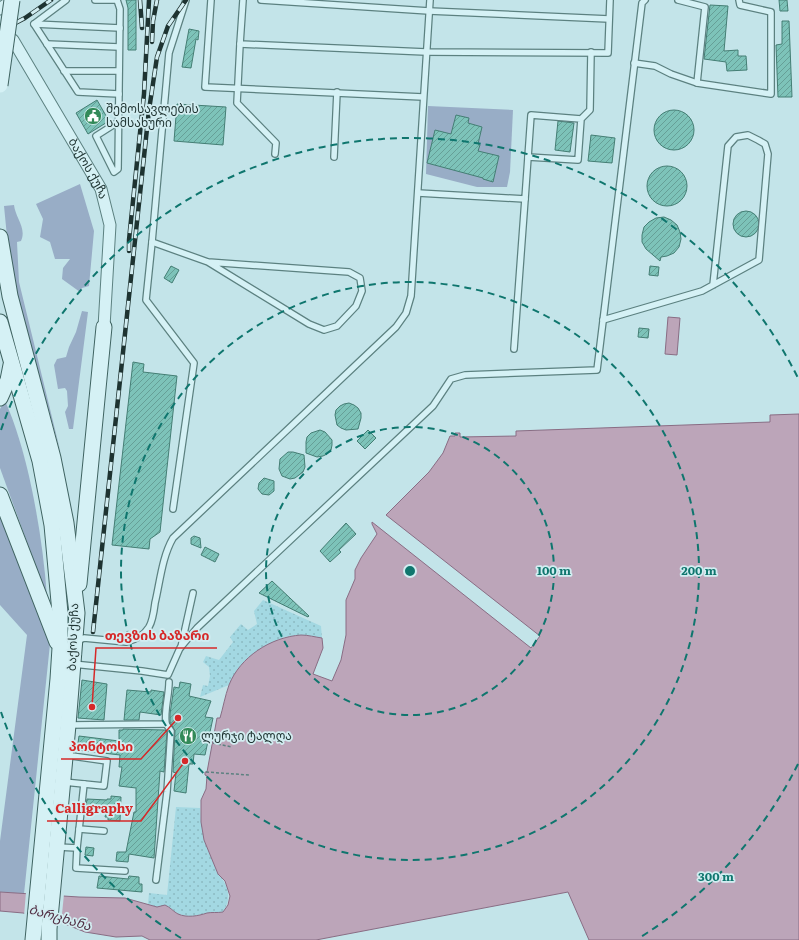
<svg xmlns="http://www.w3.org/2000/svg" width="799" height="940" font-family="Literata,'Noto Sans Georgian',serif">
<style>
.grass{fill:#98adc6}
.sand{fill:url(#sand-dots)}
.water{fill:#bca5b9;stroke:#896d84}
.pier{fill:#c3e4e9}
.building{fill:url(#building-hatch);stroke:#447e74}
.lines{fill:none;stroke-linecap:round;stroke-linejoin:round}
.service-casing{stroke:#5c8180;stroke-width:8}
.minor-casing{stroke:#5c8180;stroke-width:13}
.secondary-casing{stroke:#3f6361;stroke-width:17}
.path{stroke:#5c8180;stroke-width:1.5;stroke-dasharray:3 2;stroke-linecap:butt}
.service{stroke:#d5f1f5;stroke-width:5.5}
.minor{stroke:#d5f1f5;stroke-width:11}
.secondary{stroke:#d5f1f5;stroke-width:15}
.rail-casing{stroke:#1e3331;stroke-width:4.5}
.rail{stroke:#d2edf1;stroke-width:3;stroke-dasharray:9;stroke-linecap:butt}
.secondary-bridge-casing{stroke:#3f6361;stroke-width:17;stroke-linecap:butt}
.secondary-bridge{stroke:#d5f1f5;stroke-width:15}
.ring{fill:none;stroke:#0f766e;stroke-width:2;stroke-dasharray:7 5}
.labels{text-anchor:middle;stroke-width:3.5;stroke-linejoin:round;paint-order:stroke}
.poi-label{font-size:12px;fill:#1e3331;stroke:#d2edf1;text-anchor:start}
.street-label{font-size:12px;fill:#1e3331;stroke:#d2edf1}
.water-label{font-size:13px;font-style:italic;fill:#512f44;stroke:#d2edf1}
.centre{fill:#0f766e;stroke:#d2edf1;stroke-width:2}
.ring-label{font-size:12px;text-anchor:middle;font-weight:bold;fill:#0f766e;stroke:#d2edf1;stroke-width:3.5;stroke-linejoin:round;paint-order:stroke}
.leader{fill:none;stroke:#d62828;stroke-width:1.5}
.callout-dot{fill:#d62828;stroke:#d2edf1;stroke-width:1.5}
.callout-label{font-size:13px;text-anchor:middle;font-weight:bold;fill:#d62828;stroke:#d2edf1;stroke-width:3.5;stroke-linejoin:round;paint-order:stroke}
</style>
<defs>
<pattern id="sand-dots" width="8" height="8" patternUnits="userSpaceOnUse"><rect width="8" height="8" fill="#a3d8e2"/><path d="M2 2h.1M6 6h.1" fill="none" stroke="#8cbac2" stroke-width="1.8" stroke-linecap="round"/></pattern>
<pattern id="building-hatch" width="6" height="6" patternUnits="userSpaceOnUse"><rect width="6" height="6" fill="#7dc3b9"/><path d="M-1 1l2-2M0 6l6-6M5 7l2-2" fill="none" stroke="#669f97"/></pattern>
</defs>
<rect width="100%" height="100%" fill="#c3e4e9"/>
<!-- grass -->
<g class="grass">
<polygon points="428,106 513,110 510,172 507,187 477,187 426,174"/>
<polygon points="80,184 94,231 89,286 82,288 80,292 62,279 63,268 70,259 55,259 50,242 40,237 43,219 36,204"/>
<path d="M14 205C15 217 27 228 21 241L17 242 19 282 61 454 16 292 9 257 4 206Z"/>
<polygon points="82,311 88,312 73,429 69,429 65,412 68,406 67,391 65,388 58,389 54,365 57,359 66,357 69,347 76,332"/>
<path d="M5 401C16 425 23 451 29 476 38 516 44 556 47 597L0 468V409Z"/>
<polygon points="0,514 50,644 24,894 0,892 0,841 27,635 0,605"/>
</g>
<!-- sand -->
<g class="sand">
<polygon points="263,600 321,626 322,638 302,635 284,637 237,670 229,685 200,697 203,685 208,686 210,676 209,667 203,662 206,656 219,660 233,642 230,637 241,624 248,630 257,624 254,611"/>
<path d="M176 807 200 808 201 822 218 874C229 885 232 899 223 912 220 913 217 914 214 914 212 914 210 913 208 913 195 916 182 919 172 909L157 907 148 904 149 893 167 895Z"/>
</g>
<!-- water -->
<g class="water">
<polygon points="668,317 680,318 677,355 665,354"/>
<path d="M799 414V940H589L568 892 316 940H150L142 936 116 937 85 932 60 922 23 913 0 911V892L79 897 125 898 157 907 165 905C170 907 174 912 178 914 187 918 198 916 207 913 212 912 217 913 223 912L228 905 230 896 225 881 218 874 204 840 201 822V800L206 789 207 776 205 775V772H207L217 718H220C223 708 225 696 229 685 240 657 271 637 301 635 308 635 315 637 322 638L323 648 313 674 332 681 341 660 346 635V600L355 579V570L361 558 377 534 372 524V522L531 648 540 636 386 515 429 472 443 453 450 436H455V433H460V437L516 436V431L770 422V415Z"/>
</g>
<!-- pier -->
<polygon class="pier" points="26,892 64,894 61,924 24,916"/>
<!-- building -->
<g class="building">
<polygon points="126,0 136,0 136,50 128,50 128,8"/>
<polygon points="779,0 787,0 788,11 780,11"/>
<polygon points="710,5 728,6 724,51 738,50 738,56 746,56 747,70 727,71 726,62 704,59"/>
<polygon points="782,21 789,21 792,97 778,97 776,45 782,44"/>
<polygon points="189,29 199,31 198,40 196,39 191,68 182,67"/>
<polygon points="97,100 109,121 88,134 76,113"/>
<polygon points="177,104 226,107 223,145 174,141"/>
<circle cx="674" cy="130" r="20"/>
<polygon points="456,115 469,118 468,123 482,127 478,144 480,145 478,151 499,156 493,182 483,179 483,178 427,163 435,130 451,134"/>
<polygon points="558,121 574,123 570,152 555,150"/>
<polygon points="591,135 615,138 612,163 588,161"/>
<circle cx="667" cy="186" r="20"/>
<circle cx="746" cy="224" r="13"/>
<polygon points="664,217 671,220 677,225 680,232 681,239 679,247 674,253 667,256 661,257 660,261 646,249 642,242 642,235 644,227 649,222 656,218"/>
<polygon points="171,266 179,270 172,283 164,278"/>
<polygon points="650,266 659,267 658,276 649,275"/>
<polygon points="639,328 649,329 648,338 638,337"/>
<polygon points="133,362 144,364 143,372 177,376 160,532 150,539 149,549 112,545"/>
<polygon points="349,403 354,405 358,408 361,413 361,418 358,429 346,430 341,428 337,425 335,415 336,410 340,406 344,404"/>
<polygon points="320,430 325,432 332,440 332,445 331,450 327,454 323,456 317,457 306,453 306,442 307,437 311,433"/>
<polygon points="368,430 376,438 365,449 357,441"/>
<polygon points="288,452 293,452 304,455 305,467 303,472 295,478 290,479 282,476 279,469 280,459"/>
<polygon points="264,478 274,481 274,491 269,495 262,494 258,489 259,483"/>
<polygon points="346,523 356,534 339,550 341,552 330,562 320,551"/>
<polygon points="194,536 200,538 201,548 191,544 191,538"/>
<polygon points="205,547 219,554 215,562 201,555"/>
<polygon points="272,581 309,616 308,617 259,593"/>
<polygon points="82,680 107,684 104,720 78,718"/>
<polygon points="180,682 191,684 189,696 211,701 205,717 213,718 205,755 194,754 193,764 189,764 186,793 174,791 176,773 173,772 175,731 170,722 170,714 174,687 179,688"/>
<polygon points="127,690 151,692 151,690 164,692 161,715 140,712 139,720 124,720"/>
<polygon points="123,729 165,730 167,732 164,772 160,771 154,858 129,854 128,862 116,861 117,852 126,852 134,812 136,812 136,788 119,786 122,767 119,767 120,755 77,750 79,736 119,741 119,730 123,730"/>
<polygon points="111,796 121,797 120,821 108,820 108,817 105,817 106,813 85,812 87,799 107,800 107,799 111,799"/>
<polygon points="86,847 94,848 93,856 85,855"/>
<polygon points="99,876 128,879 129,876 139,877 139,884 142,884 142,892 97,888"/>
</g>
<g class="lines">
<defs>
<g id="service">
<polyline points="66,0 34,24 78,92 119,94"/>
<polyline points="95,0 117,0"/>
<polyline points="117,0 120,9 118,169 114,172 96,136 118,122"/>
<polyline points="186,0 169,53 152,242 208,262 349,272 360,278 362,291 356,306 337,326 324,330 309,324 208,262"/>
<polyline points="211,0 205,87 423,97"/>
<polyline points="243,0 240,44 426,52 608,53 610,0"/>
<polyline points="261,0 429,11 609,19"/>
<polyline points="678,0 705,7 697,83"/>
<polyline points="34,24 120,28"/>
<polyline points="47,44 119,47"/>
<polyline points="240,44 237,103 276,143 275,154"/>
<polyline points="634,63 655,66 671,74 697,83 771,94 771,12 740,5 739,0"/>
<polyline points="64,71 119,71"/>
<polyline points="581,119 531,115 528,157 578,160 581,119 590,110 591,52"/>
<polyline points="334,157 337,92"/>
<polyline points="418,193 525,199 528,157"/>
<polyline points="152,242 146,300 194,363 173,509"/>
<polyline points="603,320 702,291 759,260 768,154 765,144 758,140 748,135 736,137 728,146 713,285"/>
<polyline points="514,349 525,199"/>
<path d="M77 641 84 638 126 642C135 640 144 635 149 627 153 620 154 611 155 603 160 582 162 557 173 538L396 327 406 313 411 296 430 0"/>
<polyline points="181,647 193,593"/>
<polyline points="73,664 142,671 168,675 180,648 197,628 433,406 451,379 465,375 597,370 642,3 645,0"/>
<path d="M68 725 166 724C164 710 169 696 169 682"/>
<polyline points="64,782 104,786 107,761 65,755"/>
<polyline points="79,829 104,831"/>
<polyline points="58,847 77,848 84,784"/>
<polyline points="77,848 76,868 125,871"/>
<polyline points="156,880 167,792 171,731 166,724"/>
</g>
<g id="minor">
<polyline points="0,9 12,0"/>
<path id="s1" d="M1 47 13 40 101 189 110 225 104 327"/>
</g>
<g id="secondary">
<polyline points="0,237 10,296 53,458 66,523 77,613 68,725 49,929 49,940"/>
<polyline points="0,322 40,461 52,525 60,613 60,648 58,679 33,940"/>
<polyline points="0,398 8,380 11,365"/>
<polyline points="0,495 57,642"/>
<polyline points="79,584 104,327"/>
</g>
</defs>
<!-- service casing -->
<use href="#service" class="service-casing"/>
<!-- minor casing -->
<use href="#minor" class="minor-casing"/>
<!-- secondary casing -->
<use href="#secondary" class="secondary-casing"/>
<!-- path -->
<g class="path">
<polyline points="208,742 232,747"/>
<polyline points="206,772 249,775"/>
</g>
<!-- service -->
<use href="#service" class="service"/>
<!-- minor -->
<use href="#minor" class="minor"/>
<!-- secondary -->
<use href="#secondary" class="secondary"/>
<defs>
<g id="rail">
<polyline points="140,0 142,28"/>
<polyline points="0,31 25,18 51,0"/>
<polyline points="152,42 153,21 157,0"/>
<polyline points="129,251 129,240 144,94 149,0"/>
<polyline points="93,632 149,110 157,57 168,26 186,0"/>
</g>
</defs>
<!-- rail casing -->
<use href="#rail" class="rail-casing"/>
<!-- rail -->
<use href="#rail" class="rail"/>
<defs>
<polyline id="secondary-bridge" points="0,85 12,0"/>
</defs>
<!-- secondary-bridge casing -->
<use href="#secondary-bridge" class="secondary-bridge-casing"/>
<!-- secondary-bridge -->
<use href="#secondary-bridge" class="secondary-bridge"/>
</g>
<!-- distance rings -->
<g class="ring">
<circle cx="410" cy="571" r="144"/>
<circle cx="410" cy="571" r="289"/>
<path d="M798 764A433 433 0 0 1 639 938M181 938A433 433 0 0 1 1 712M1 430A433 433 0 0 1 798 378"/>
</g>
<!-- icons -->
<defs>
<symbol id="civic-disc" viewBox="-11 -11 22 22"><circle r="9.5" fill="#328a58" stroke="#d2edf1"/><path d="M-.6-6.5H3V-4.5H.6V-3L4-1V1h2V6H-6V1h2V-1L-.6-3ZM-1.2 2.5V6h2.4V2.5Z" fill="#fff"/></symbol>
<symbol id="restaurant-disc" viewBox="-11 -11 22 22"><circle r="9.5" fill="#328a58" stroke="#d2edf1"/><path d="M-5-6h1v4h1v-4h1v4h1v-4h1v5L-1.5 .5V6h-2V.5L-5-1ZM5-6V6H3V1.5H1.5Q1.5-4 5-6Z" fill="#fff"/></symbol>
</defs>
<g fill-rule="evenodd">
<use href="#civic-disc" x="83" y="106" width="20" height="20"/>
<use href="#restaurant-disc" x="178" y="726" width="20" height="20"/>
</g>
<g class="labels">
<!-- poi labels -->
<g class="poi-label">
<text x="106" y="113">შემოსავლების<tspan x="106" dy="14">სამსახური</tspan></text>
<text x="201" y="740">ლურჯი ტალღა</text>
</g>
<!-- street labels -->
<g class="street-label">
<text dy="4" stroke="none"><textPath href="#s1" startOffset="163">ბაქოს ქუჩა</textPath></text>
<text transform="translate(73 637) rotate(-88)" y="4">ბაქოს ქუჩა</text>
</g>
<!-- water labels -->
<g class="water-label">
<text transform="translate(60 917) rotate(16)" y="5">ბარცხანა</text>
</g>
</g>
<circle cx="410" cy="571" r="6" class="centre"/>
<g class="ring-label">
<text x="554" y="575">100 m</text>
<text x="699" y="575">200 m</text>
<text x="716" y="881">300 m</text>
</g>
<!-- callouts -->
<path class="leader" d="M92 707L96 648H217M178 718L141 759H61M185 761L141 821H47"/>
<g class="callout-dot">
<circle cx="92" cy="707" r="4"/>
<circle cx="178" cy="718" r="4"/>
<circle cx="185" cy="761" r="4"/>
</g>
<g class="callout-label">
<text x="157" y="640">თევზის ბაზარი</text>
<text x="101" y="751">პონტოსი</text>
<text x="94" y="813">Calligraphy</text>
</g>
</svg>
